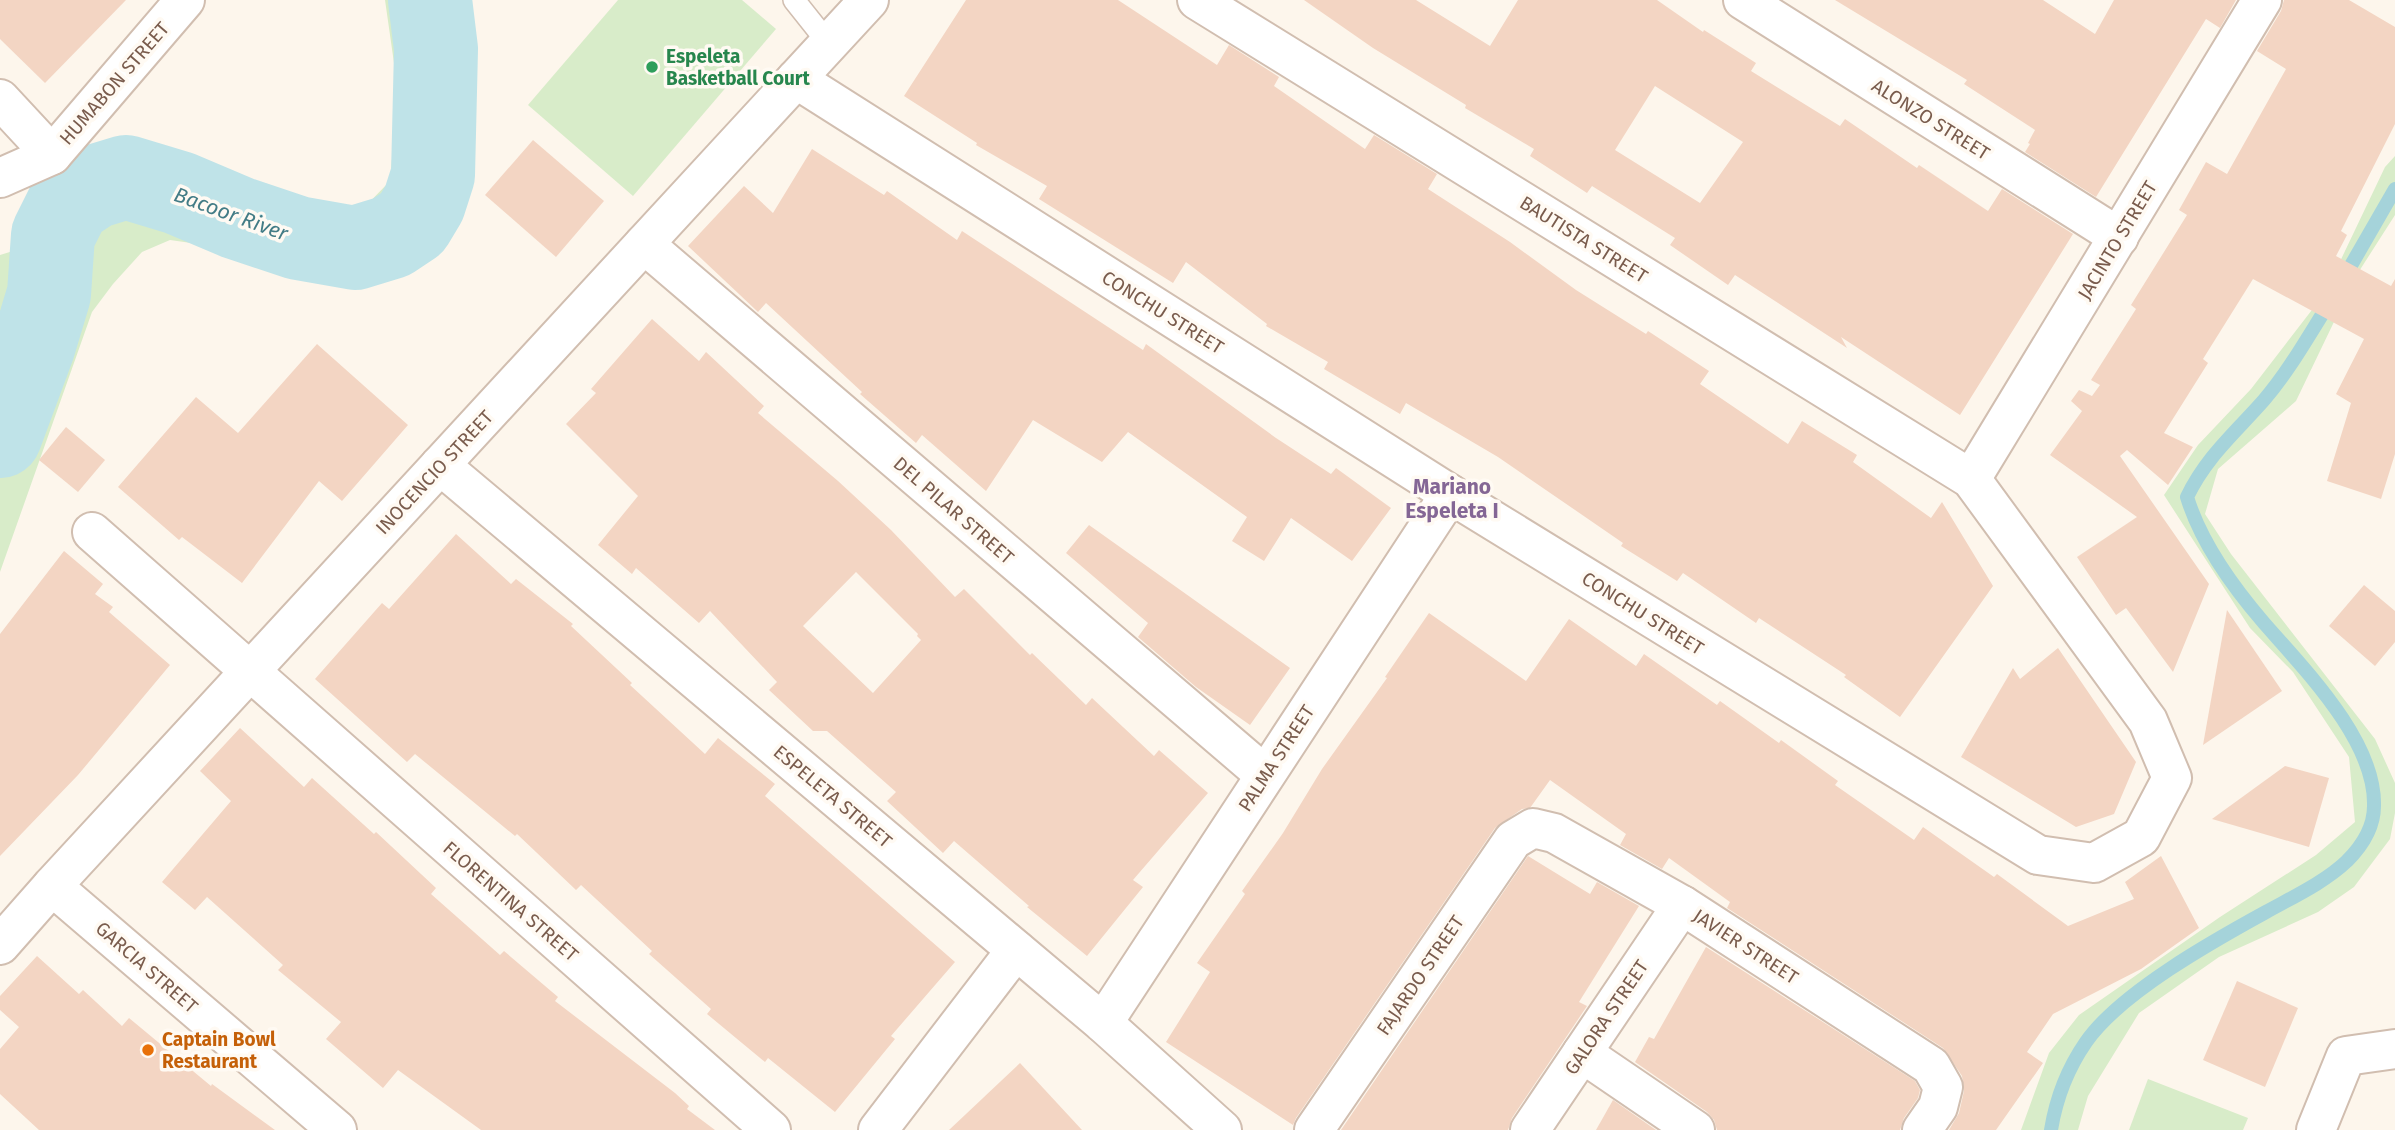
<svg xmlns="http://www.w3.org/2000/svg" width="2395" height="1130" font-family="'Fira Sans',sans-serif">
<style>
.green{fill:#d8ecc9}
.lines{fill:none;stroke-linecap:round;stroke-linejoin:round}
.stream{stroke:#a5d3da;stroke-width:14}
.river{stroke:#bfe3e8;stroke-width:84}
.building{fill:#f3d5c3;fill-rule:evenodd}
.service-casing{stroke:#d1beb0;stroke-width:24}
.minor-casing{stroke:#d1beb0;stroke-width:42}
.tertiary-casing{stroke:#d1beb0;stroke-width:42}
.service{stroke:#fff;stroke-width:21}
.minor{stroke:#fff;stroke-width:38}
.tertiary{stroke:#fff;stroke-width:38}
.leisure-dot{fill:#2e9e5b;stroke:#fffaf3;stroke-width:2.5}
.food-dot{fill:#e8710a;stroke:#fffaf3;stroke-width:2.5}
.labels{text-anchor:middle;stroke-width:7;stroke-linejoin:round;paint-order:stroke}
.leisure-label{font-size:19px;font-weight:bold;fill:#27864d;stroke:#fffaf3;text-anchor:start}
.street-label{font-size:19px;fill:#7a5c4d;stroke:#fffaf3}
.food-label{font-size:19px;font-weight:bold;fill:#c56008;stroke:#fffaf3;text-anchor:start}
.water-label{font-size:21px;font-style:italic;fill:#437c86;stroke:#fffaf3}
.neighbourhood-label{font-size:21px;font-weight:bold;fill:#846695;stroke:#fffaf3}
</style>
<rect width="100%" height="100%" fill="#fdf6ec"/>
<!-- green -->
<g class="green">
<polygon points="385,0 451,0 458,195 451,228 428,261 351,278 302,276 198,244 170,240 142,252 113,284 92,312 0,572 0,255 13,251 42,210 93,150 171,152 263,185 312,205 355,217 390,181 398,91"/>
<polygon points="618,0 742,0 776,29 633,196 528,105"/>
<polygon points="2395,156 2395,215 2356,276 2296,401 2218,469 2205,514 2231,554 2375,739 2395,783 2395,813 2390,839 2354,887 2318,912 2219,957 2139,1013 2088,1096 2078,1130 2021,1130 2049,1053 2079,1015 2220,917 2316,855 2355,822 2349,757 2293,672 2250,628 2164,495 2198,445 2251,389 2325,293 2385,167"/>
<polygon points="2148,1079 2248,1118 2243,1130 2129,1130"/>
</g>
<g class="lines">
<!-- stream -->
<g class="stream">
<polyline points="2342,281 2395,189"/>
<path d="M2051 1130C2056 1099 2068 1068 2086 1042 2120 993 2213 941 2266 912 2293 897 2325 882 2347 861 2362 846 2374 828 2374 806 2376 741 2304 669 2264 623 2233 587 2201 543 2187 497 2206 457 2235 433 2264 400 2289 371 2309 335 2330 302"/>
</g>
<!-- river -->
<polyline class="river" points="0,436 33,347 49,294 53,235 69,203 93,187 126,177 179,193 238,218 298,238 355,248 391,237 412,223 424,203 433,175 436,49 430,0"/>
</g>
<!-- building -->
<g class="building">
<polygon points="0,0 126,0 45,83 0,39"/>
<polygon points="966,0 1118,0 1217,65 1229,45 1279,77 1274,86 1365,149 1374,135 1437,174 1428,189 1510,242 1576,290 1646,334 1648,331 1709,371 1700,384 1788,444 1802,421 1857,455 1853,462 1931,518 1942,502 1993,586 1900,717 1844,677 1846,675 1759,618 1756,623 1683,573 1677,581 1621,546 1623,543 1498,457 1406,403 1400,414 1324,369 1328,362 1266,326 1267,324 1186,262 1173,283 1039,199 1047,186 976,145 977,143 904,96"/>
<path d="M1304 0H1416L1490 46 1518 0H1657L1703 32 1704 30 1756 63 1751 71 1840 126 1845 119 1917 168 1919 165 1988 211 2002 189 2073 234 1960 415 1841 337 1847 348 1735 275 1728 285 1670 245 1675 238 1592 186 1587 193 1530 156 1534 149 1465 108 1466 105 1373 48ZM1655 86 1743 142 1700 203 1615 150Z"/>
<polygon points="1835,0 2043,0 2095,34 2114,0 2236,0 2220,28 2206,19 2096,197 2025,152 2030,144 2028,143 2035,130 1964,84 1967,80"/>
<polygon points="2284,0 2349,0 2395,27 2395,124 2341,231 2347,235 2336,256 2391,286 2395,279 2395,454 2381,499 2327,481 2351,403 2336,394 2364,339 2253,279 2203,359 2208,363 2164,433 2193,447 2168,485 2127,450 2120,456 2209,584 2173,672 2126,608 2116,615 2077,557 2137,517 2050,455 2082,411 2071,401 2079,390 2092,396 2100,385 2091,380 2136,309 2131,305 2187,215 2179,210 2206,162 2227,174 2286,69 2257,51 2281,11"/>
<polygon points="533,140 604,201 556,257 485,195"/>
<polygon points="812,149 884,195 887,191 957,240 962,231 1143,350 1146,344 1276,438 1331,474 1336,468 1391,508 1352,561 1291,518 1264,561 1232,541 1247,517 1128,432 1102,462 1033,420 986,491 922,435 916,443 860,394 862,392 766,303 758,312 688,246 744,186 773,213"/>
<path d="M652 319 699 361 706 352 764 406 758 413 838 481 891 530 955 597 964 589 1030 655 1032 653 1086 705 1092 698 1154 756 1159 750 1208 793 1133 880 1143 887 1087 956 1027 907 1029 906 954 841 943 853 887 801 896 792 827 731H813L769 690 777 682 710 611 699 623 636 568 632 574 598 545 638 496 566 424 596 393 591 389ZM856 572 918 634 917 636 921 640 873 693 803 626Z"/>
<polygon points="317,344 408,425 342,501 319,481 242,583 182,537 179,540 118,487 196,397 238,433"/>
<polygon points="66,427 105,460 78,492 39,460"/>
<polygon points="1089,525 1290,668 1250,725 1196,687 1138,637 1148,623 1066,553"/>
<polygon points="456,534 511,584 516,579 573,624 571,626 632,683 630,685 705,754 718,738 775,784 765,796 955,962 891,1036 895,1039 835,1112 768,1058 765,1062 707,1014 711,1009 649,954 652,951 581,885 576,890 517,834 515,836 415,754 407,762 315,679 382,603 389,609"/>
<polygon points="64,551 103,584 95,594 113,607 109,612 170,665 78,775 0,856 0,634"/>
<polygon points="2364,585 2395,611 2395,642 2375,666 2329,626"/>
<polygon points="2227,610 2282,691 2203,745"/>
<polygon points="1429,613 1526,681 1569,619 1636,666 1644,654 1717,705 1720,701 1779,743 1781,740 1838,781 1835,785 1914,840 1923,827 1994,877 1997,874 2068,926 2134,899 2125,882 2161,856 2199,928 2141,969 2053,1014 2027,1052 2043,1063 1996,1130 1949,1130 1959,1113 1964,1091 1962,1076 1943,1048 1727,908 1730,902 1669,858 1662,869 1620,845 1626,834 1550,780 1530,808 1522,809 1495,828 1296,1118 1293,1125 1166,1042 1210,972 1197,963 1245,894 1242,891 1283,833 1322,769 1387,678 1385,677"/>
<polygon points="2058,648 2136,762 2114,814 2076,827 1961,757 2013,668 2020,679"/>
<polygon points="240,728 304,787 312,778 374,834 376,832 436,888 431,894 500,955 504,951 558,997 555,1001 675,1093 689,1106 687,1109 715,1130 481,1130 398,1070 383,1088 326,1039 341,1022 278,970 283,965 207,897 195,910 162,882 231,801 200,771"/>
<polygon points="2285,766 2329,778 2309,847 2212,819"/>
<polygon points="1528,856 1590,894 1597,882 1639,906 1579,1002 1587,1006 1512,1118 1508,1130 1341,1130"/>
<polygon points="1706,947 1915,1081 1920,1090 1918,1098 1904,1118 1900,1130 1717,1130 1714,1120 1707,1112 1635,1062 1649,1037 1654,1039"/>
<polygon points="37,956 79,994 83,990 122,1026 129,1018 211,1086 212,1084 275,1130 39,1130 0,1094 0,1049 19,1027 0,1010 0,996"/>
<polygon points="2237,981 2298,1008 2265,1087 2203,1060"/>
<polygon points="1020,1063 1082,1130 949,1130"/>
<polygon points="1613,1100 1656,1130 1596,1130"/>
</g>
<g class="lines">
<defs>
<polyline id="service" points="794,0 829,44"/>
<g id="minor">
<polyline points="1743,0 2119,237"/>
<polyline points="796,79 1450,494 2038,855 2094,863 2141,837 2172,778 2148,721 1971,479 1197,0"/>
<polyline points="0,99 52,155"/>
<polyline points="644,244 1265,775"/>
<polyline points="440,465 1103,1023 1222,1130"/>
<polyline points="1971,479 2262,0"/>
<polyline points="92,532 771,1130"/>
<polyline points="52,886 337,1130"/>
<polyline points="0,945 52,886 869,0"/>
<polyline points="1103,1023 1450,494"/>
<polyline points="1582,1053 1695,1130"/>
<polyline points="878,1130 1016,950"/>
<polyline points="1314,1130 1513,840 1533,828 1554,833 1682,905 1931,1066 1943,1087 1938,1107 1922,1130"/>
<polyline points="1530,1130 1682,905"/>
<polyline points="2316,1130 2346,1056 2395,1049"/>
</g>
<polyline id="tertiary" points="0,178 52,155 185,0"/>
</defs>
<!-- service casing -->
<use href="#service" class="service-casing"/>
<!-- minor casing -->
<use href="#minor" class="minor-casing"/>
<!-- tertiary casing -->
<use href="#tertiary" class="tertiary-casing"/>
<!-- service -->
<use href="#service" class="service"/>
<!-- minor -->
<use href="#minor" class="minor"/>
<!-- tertiary -->
<use href="#tertiary" class="tertiary"/>
</g>
<!-- markers -->
<circle class="leisure-dot" cx="652" cy="67" r="7"/>
<circle class="food-dot" cx="148" cy="1050" r="7"/>
<g class="labels">
<!-- leisure labels -->
<g class="leisure-label">
<text x="666" y="63">Espeleta<tspan x="666" dy="22">Basketball Court</tspan></text>
</g>
<!-- street labels -->
<g class="street-label">
<text transform="translate(114 83) rotate(-49)" y="7">HUMABON STREET</text>
<text transform="translate(1931 119) rotate(32)" y="7">ALONZO STREET</text>
<text transform="translate(1584 239) rotate(32)" y="7">BAUTISTA STREET</text>
<text transform="translate(2117 240) rotate(-59)" y="7">JACINTO STREET</text>
<text transform="translate(1163 312) rotate(32)" y="7">CONCHU STREET</text>
<text transform="translate(434 472) rotate(-47)" y="7">INOCENCIO STREET</text>
<text transform="translate(954 510) rotate(41)" y="7">DEL PILAR STREET</text>
<text transform="translate(1643 613) rotate(32)" y="7">CONCHU STREET</text>
<text transform="translate(1276 758) rotate(-57)" y="7">PALMA STREET</text>
<text transform="translate(833 796) rotate(40)" y="7">ESPELETA STREET</text>
<text transform="translate(511 901) rotate(41)" y="7">FLORENTINA STREET</text>
<text transform="translate(1746 946) rotate(33)" y="7">JAVIER STREET</text>
<text transform="translate(147 967) rotate(41)" y="7">GARCIA STREET</text>
<text transform="translate(1420 975) rotate(-56)" y="7">FAJARDO STREET</text>
<text transform="translate(1606 1017) rotate(-56)" y="7">GALORA STREET</text>
</g>
<!-- food labels -->
<g class="food-label">
<text x="162" y="1046">Captain Bowl<tspan x="162" dy="22">Restaurant</tspan></text>
</g>
<!-- water labels -->
<g class="water-label">
<text transform="translate(231 214) rotate(20)" y="7">Bacoor River</text>
</g>
<!-- neighbourhood labels -->
<g class="neighbourhood-label">
<text x="1452" y="494">Mariano<tspan x="1452" dy="24">Espeleta I</tspan></text>
</g>
</g>
</svg>
